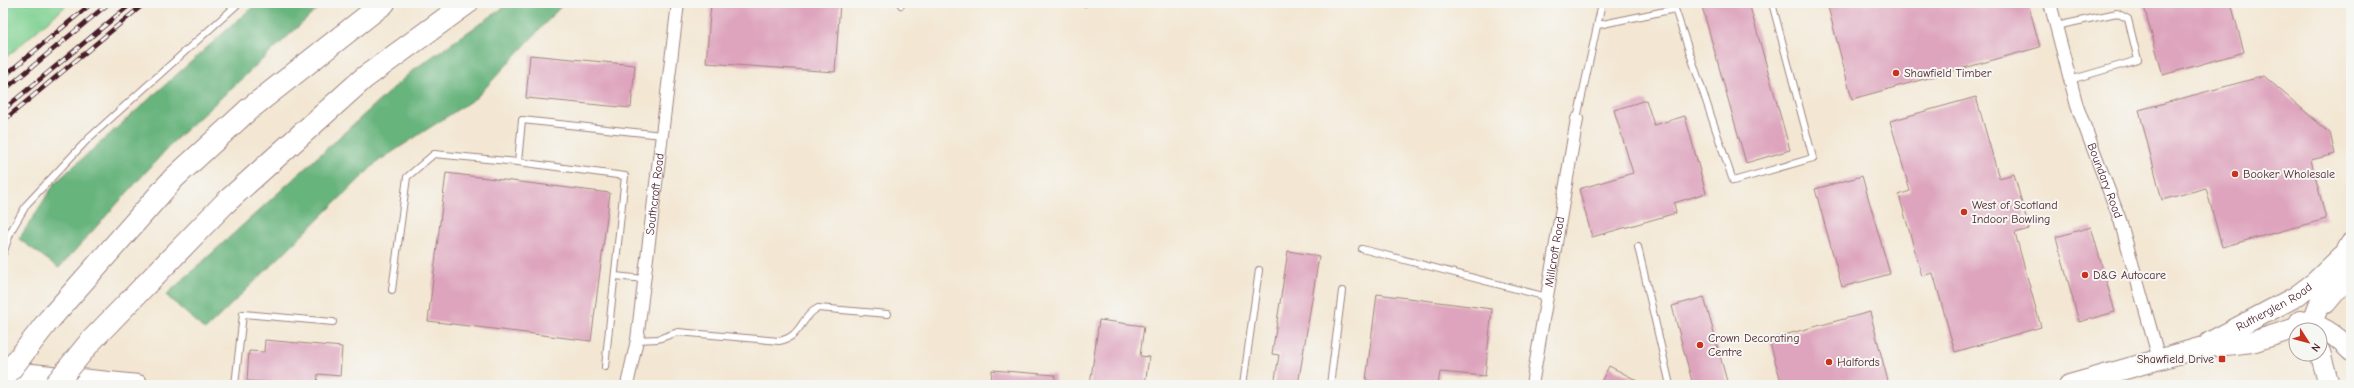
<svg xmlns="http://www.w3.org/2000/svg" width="2354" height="388" font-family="'Comic Neue',sans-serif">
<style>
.green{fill:#80d293;stroke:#65785f}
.forest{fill:#68b47d;stroke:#596a54}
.building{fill:#dea4bd}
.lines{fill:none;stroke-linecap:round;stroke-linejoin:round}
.service-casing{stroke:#9e837f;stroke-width:8}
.minor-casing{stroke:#9e837f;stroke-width:14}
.primary-casing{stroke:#9e837f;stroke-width:22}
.motorway-casing{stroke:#9e837f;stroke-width:24}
.service{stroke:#fff;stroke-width:6}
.minor{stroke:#fff;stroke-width:12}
.primary{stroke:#fff;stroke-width:20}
.motorway{stroke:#fff;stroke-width:22}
.rail-casing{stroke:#4a1f2b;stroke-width:4.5}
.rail{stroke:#f6f6f2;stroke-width:3;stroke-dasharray:9;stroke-linecap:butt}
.motorway-bridge-casing{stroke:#9e837f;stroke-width:24;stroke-linecap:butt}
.motorway-bridge{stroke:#fff;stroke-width:22}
.poi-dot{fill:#c8321e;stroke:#f6f6f2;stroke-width:1.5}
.labels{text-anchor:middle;stroke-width:4;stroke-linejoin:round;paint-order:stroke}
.poi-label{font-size:12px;fill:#4a1f2b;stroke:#f6f6f2;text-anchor:start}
.street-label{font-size:12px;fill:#4a1f2b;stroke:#f6f6f2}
</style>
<rect width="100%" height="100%" fill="#f6f6f2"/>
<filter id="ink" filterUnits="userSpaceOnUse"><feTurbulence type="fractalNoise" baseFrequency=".025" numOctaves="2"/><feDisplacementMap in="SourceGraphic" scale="8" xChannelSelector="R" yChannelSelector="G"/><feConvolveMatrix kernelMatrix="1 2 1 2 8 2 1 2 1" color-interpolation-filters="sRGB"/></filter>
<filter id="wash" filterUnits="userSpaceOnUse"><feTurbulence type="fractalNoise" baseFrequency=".012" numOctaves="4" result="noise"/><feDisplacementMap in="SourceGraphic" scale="16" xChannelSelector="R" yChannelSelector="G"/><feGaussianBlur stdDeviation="0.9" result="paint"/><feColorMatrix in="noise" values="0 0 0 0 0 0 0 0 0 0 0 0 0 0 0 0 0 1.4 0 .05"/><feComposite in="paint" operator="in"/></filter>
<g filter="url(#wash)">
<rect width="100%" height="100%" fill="#f3e7d3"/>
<!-- green -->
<polygon class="green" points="3,3 69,3 3,60"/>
<!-- forest -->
<g class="forest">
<polygon points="257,3 324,3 174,141 59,268 19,239 55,183"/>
<polygon points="510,3 564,3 477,97 377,162 205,330 166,295 413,70"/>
</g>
<g id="blocks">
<!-- building -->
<g class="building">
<polygon points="711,3 840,3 835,72 706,63"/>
<polygon points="1701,3 1749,3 1790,150 1746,163"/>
<polygon points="1827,3 2028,3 2040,47 1852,99"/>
<polygon points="2143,3 2231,3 2244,52 2163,75"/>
<polygon points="530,55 635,65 631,108 526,98"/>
<polygon points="2264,76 2330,133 2335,154 2311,160 2326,219 2222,247 2206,188 2162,200 2139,110"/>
<polygon points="1976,97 1999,178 2014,174 2029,229 2015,233 2041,327 1955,352 1933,273 1922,276 1899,195 1910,191 1890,121"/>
<polygon points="1646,100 1654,125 1685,116 1706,193 1674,203 1676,213 1592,237 1579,189 1633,173 1614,110"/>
<polygon points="446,173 610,193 591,341 428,321"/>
<polygon points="1862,176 1890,274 1842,287 1815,189"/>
<polygon points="2091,227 2115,312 2079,322 2056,237"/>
<polygon points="1288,251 1319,256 1298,385 1274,385 1279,355 1272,354"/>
<polygon points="1377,294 1492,309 1485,376 1440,372 1438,385 1402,385 1366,380"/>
<polygon points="1704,297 1728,385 1693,385 1672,306"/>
<polygon points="1870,312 1889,385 1782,385 1769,339"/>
<polygon points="1099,320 1144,326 1140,356 1149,357 1145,385 1090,385"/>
<polygon points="265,340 342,347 340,376 318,374 317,385 247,381 249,351 264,352"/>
<polygon points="1609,366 1646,385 1612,385 1602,380"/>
<polygon points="992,370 1055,375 1055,385 991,385"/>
</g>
</g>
</g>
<g filter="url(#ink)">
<use href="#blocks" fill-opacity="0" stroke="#9e837f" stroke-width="1"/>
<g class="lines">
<defs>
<g id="service">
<polyline points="900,3 901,5"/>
<polyline points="1080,3 1085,3"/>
<polyline points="1598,25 1675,9 1733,181 1813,158 1772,3"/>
<polyline points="2056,26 2117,13 2128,19 2138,60 2070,80"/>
<polyline points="1577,119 1602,3"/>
<polyline points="1638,247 1670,385"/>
<polyline points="1362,249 1547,297"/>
<polyline points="3,254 11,231 27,204 89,138 239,3"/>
<polyline points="615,276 644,279"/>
<polyline points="392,290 407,177 434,154 518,162"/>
<path d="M637 340 658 339 678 332 779 341C802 337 800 317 818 308L888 314"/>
<polyline points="605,367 625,176 518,162 522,120 662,135"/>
<polyline points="235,385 243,314 333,322"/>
<polyline points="1243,385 1259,270"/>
<polyline points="1330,385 1342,291"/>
</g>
<g id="minor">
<path id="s1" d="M2050 3 2077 106 2120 220 2159 359"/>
<path id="s2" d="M627 385 637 340 678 3"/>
<path id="s3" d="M1532 385 1577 119"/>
</g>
<g id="primary">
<polyline points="2326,303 2351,273"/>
<path d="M2300 321C2320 324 2337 336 2351 351"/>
<polyline points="2312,323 2327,284 2351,243"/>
<path id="s4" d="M2210 342 2295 297 2315 282 2342 256"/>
<polyline points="2320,352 2329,385"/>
<polyline points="3,371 138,385"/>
<polyline points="2069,385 2199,348 2252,342 2312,323"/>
</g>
<g id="motorway">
<polyline points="48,321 174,178 248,110 384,3"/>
<polyline points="90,342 224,204 364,78 467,3"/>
</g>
</defs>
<!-- service casing -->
<use href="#service" class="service-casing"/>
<!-- minor casing -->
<use href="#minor" class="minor-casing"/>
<!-- primary casing -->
<use href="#primary" class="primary-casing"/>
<!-- motorway casing -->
<use href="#motorway" class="motorway-casing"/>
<!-- service -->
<use href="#service" class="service"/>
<!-- minor -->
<use href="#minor" class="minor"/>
<!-- primary -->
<use href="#primary" class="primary"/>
<!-- motorway -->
<use href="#motorway" class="motorway"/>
<defs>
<g id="rail">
<polyline points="3,77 92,3"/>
<polyline points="3,91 109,3"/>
<polyline points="3,110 132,3"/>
<polyline points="3,121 145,3"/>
</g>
</defs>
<!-- rail casing -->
<use href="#rail" class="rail-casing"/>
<!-- rail -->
<use href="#rail" class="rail"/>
<defs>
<g id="motorway-bridge">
<polyline points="3,379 48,321"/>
<polyline points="55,385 90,342"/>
</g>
</defs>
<!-- motorway-bridge casing -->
<use href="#motorway-bridge" class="motorway-bridge-casing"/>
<!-- motorway-bridge -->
<use href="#motorway-bridge" class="motorway-bridge"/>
</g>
</g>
<!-- markers -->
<g class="poi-dot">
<circle cx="1896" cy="73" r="4"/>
<circle cx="2235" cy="174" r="4"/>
<circle cx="1964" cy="212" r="4"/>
<circle cx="2085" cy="275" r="4"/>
<circle cx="1700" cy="345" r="4"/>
<rect x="2218" y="355" width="8" height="8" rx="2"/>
<circle cx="1829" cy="362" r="4"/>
</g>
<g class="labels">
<!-- poi labels -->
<g class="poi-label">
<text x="1904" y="77">Shawfield Timber</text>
<text x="2243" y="178">Booker Wholesale</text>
<text x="1972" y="209">West of Scotland<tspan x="1972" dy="14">Indoor Bowling</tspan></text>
<text x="2093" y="279">D&amp;G Autocare</text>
<text x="1708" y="342">Crown Decorating<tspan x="1708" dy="14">Centre</tspan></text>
<text x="2214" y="363" text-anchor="end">Shawfield Drive</text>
<text x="1837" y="366">Halfords</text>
</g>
<!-- street labels -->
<g class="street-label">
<text dy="4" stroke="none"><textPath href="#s1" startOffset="186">Boundary Road</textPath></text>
<text dy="4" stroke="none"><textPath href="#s2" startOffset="193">Southcroft Road</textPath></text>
<text dy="4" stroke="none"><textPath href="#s3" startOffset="135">Millcroft Road</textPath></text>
<text dy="4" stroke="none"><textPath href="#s4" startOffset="73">Rutherglen Road</textPath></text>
</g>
</g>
<!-- margin -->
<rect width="2354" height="388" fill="none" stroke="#f6f6f2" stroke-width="16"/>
<!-- north arrow -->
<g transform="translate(2308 342) rotate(126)"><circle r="19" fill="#f6f6f2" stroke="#b1a0a2"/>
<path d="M0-3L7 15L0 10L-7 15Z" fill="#c8321e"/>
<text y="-6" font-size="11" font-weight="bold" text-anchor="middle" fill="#4a1f2b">N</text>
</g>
</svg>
